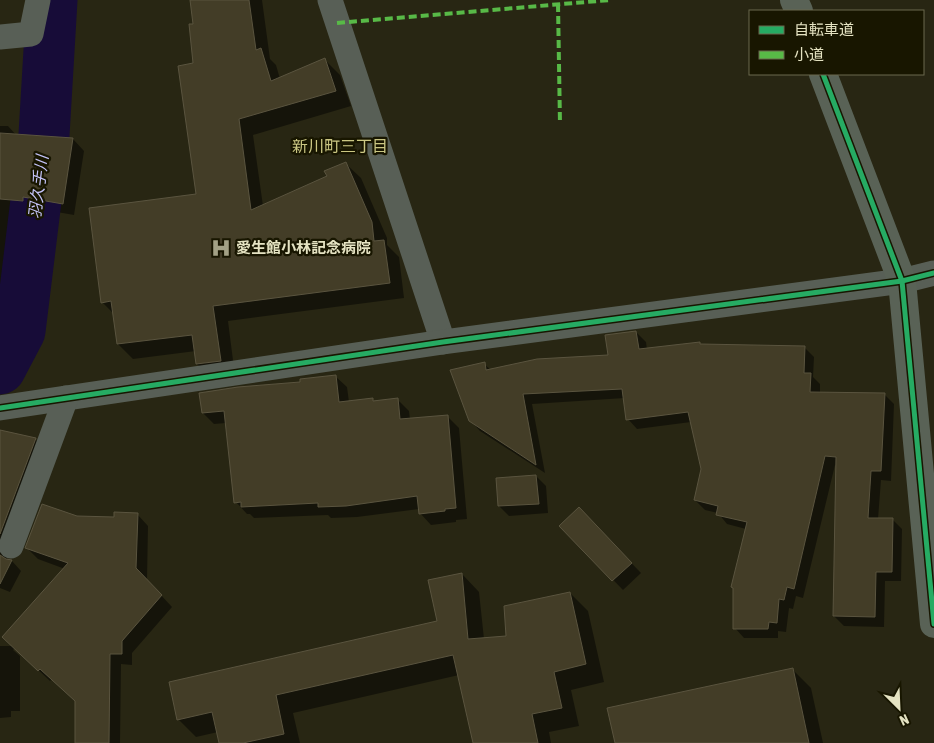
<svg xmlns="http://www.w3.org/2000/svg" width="934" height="743" font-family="'Asap Condensed','Noto Sans JP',sans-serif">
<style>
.shadow{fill:#0007}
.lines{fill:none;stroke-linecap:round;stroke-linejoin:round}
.river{stroke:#170c38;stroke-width:51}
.building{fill:#433d27;stroke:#5a543f}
.street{stroke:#585f56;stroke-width:25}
.secondary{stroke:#596256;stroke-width:28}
.quiet{stroke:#58b947;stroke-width:4;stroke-dasharray:8 4;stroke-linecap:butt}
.cycleway-casing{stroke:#181600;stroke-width:8}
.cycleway{stroke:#26ab63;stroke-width:5}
.labels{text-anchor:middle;stroke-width:4.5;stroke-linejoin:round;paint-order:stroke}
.poi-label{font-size:15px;font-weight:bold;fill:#e5e3c2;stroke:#181600;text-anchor:start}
.neighbourhood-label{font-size:16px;fill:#cbc783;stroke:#181600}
.water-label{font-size:16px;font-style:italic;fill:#c5c4f9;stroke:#181600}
</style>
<rect width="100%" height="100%" fill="#282613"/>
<!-- shadow -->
<g class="shadow">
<polygon points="191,0 262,0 270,59 276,65 280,79 325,60 340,75 351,106 253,135 263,206 328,177 345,163 361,178 387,238 387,245 399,257 404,298 228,321 235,376 212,379 197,364 196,351 133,359 118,344 114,314 102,302 198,195 194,25"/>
<polygon points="0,126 8,126 17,136 73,139 84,151 74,215 34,208 34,212 27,211 31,247 21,248 25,317 15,346 0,346"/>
<polygon points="636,332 646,342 647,350 700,344 701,345 804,347 814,357 813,377 820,384 820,393 884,394 894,404 891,481 881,480 878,519 892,519 902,529 901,581 885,581 884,627 844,626 834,616 837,466 835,465 803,598 796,596 793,609 789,608 786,632 778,631 778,638 744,638 735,628 746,529 727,524 718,513 705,510 695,500 702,469 691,422 637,429 628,419 625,398 532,404 545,473 480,431 470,420 484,364 491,370 609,356"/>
<polygon points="335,376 347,387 349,402 372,399 375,402 397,399 409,411 410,420 447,416 459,428 467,519 456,520 456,522 431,525 420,513 419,509 357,517 331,518 328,515 254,518 250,514 247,514 236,502 226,423 214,424 203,413 302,383"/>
<polygon points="0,434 35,439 45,449 7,551 7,561 12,561 21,571 10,592 0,588"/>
<polygon points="536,476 546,486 548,513 509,516 499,506"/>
<polygon points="137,514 148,526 147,580 172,607 132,653 132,665 121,664 120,743 76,743 77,701 52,679 50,681 15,648 13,650 20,656 20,711 11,711 11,717 0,718 0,646 13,646 65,569 38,559 27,548 77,517 115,518"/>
<polygon points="588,518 641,573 623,590 561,526"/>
<polygon points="462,574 479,592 484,639 507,637 570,593 588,611 604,682 571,690 579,726 549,732 551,743 474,743 459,675 293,713 300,743 220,743 218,732 196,737 178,719 438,622"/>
<polygon points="793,670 811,688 823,743 616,743"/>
</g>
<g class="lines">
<!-- river -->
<polyline class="river" points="0,369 20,331 44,135 52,0"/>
</g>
<!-- building -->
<g class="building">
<polygon points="190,0 249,0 256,50 261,48 271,81 325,58 336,91 239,119 251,210 327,176 324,171 346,162 372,222 374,241 384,240 390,283 213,306 221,361 196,364 192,335 117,344 111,301 101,303 89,208 196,194 178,66 193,63 189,24 193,24"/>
<polygon points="0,133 73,138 63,204 23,197 23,201 0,199"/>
<polygon points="636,331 639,349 700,342 700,344 805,346 804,373 811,373 810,392 885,393 881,471 871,471 868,518 893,518 892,572 876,572 875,617 833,616 836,457 825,456 794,589 787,587 784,600 779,599 777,623 769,622 768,629 733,629 733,588 731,587 747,522 716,515 718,506 694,500 701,469 688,412 626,420 622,389 523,394 536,465 469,421 450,370 485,362 486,370 537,359 608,355 605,335"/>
<polygon points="336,375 339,402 373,398 373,401 398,398 400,419 448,415 456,508 445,509 445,511 419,514 417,496 346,506 318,507 318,503 241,507 241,502 234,503 224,411 202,413 199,393 238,387 300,382 300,379"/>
<polygon points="0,430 36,438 0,534"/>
<polygon points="536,475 539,504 498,506 496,478"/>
<polygon points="42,504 77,516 114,517 114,512 138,513 136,568 162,595 122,641 122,654 110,654 109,743 75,743 75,701 40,669 38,671 2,637 68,563 25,548"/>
<polygon points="579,507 632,563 612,581 559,526"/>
<polygon points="0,555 6,559 12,560 0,584"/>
<polygon points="462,573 468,639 506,636 504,606 570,592 586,664 554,672 562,708 532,714 538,743 473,743 453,655 276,695 284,734 243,743 219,743 212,712 177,720 169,682 437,621 428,580"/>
<polygon points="793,668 809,743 615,743 607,708"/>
</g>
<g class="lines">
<!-- street -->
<g class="street">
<polyline points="330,0 443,342"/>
<polyline points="0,37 31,34 38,0"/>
<polyline points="0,408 443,342 902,281 934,273"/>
<polyline points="11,546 66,398"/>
</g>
<!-- secondary -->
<g class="secondary">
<polyline points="794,0 799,11"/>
<polyline points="823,74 902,281 934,624"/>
</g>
<!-- quiet -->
<g class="quiet">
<polyline points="558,4 560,124"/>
<polyline points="337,23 610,0"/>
</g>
<defs>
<g id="cycleway">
<polyline points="823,74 902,281 934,624"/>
<polyline points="0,408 443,342 902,281 934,273"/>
</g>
</defs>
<!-- cycleway casing -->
<use href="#cycleway" class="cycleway-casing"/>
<!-- cycleway -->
<use href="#cycleway" class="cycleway"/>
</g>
<!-- icons -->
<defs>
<symbol id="hospital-bare" viewBox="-9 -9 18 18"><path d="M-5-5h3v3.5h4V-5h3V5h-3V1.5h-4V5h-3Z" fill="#a3a185" stroke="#181600" stroke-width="2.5" paint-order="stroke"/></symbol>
</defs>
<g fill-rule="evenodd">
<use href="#hospital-bare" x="207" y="234" width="28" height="28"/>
</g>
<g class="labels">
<!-- poi labels -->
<g class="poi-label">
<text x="236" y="253">愛生館小林記念病院</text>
</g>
<!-- neighbourhood labels -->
<g class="neighbourhood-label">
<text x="340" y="152">新川町三丁目</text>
</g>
<!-- water labels -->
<g class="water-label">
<text transform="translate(38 187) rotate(-83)" y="6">羽久手川</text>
</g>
</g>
<!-- legend -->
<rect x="749" y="10" width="175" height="65" fill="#181600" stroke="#6a684e"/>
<rect x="759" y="26" width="25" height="8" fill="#26ab63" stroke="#6a684e"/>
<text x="794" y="35" font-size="15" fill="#e5e3c2">自転車道</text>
<rect x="759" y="51" width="25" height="8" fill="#58b947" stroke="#6a684e"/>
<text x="794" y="60" font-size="15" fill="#e5e3c2">小道</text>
<!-- north arrow -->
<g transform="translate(899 708) rotate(156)" stroke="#181600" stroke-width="4" paint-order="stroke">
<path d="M0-4L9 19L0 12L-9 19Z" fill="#e5e3c2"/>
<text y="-8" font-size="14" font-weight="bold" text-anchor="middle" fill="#e5e3c2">N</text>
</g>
</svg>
